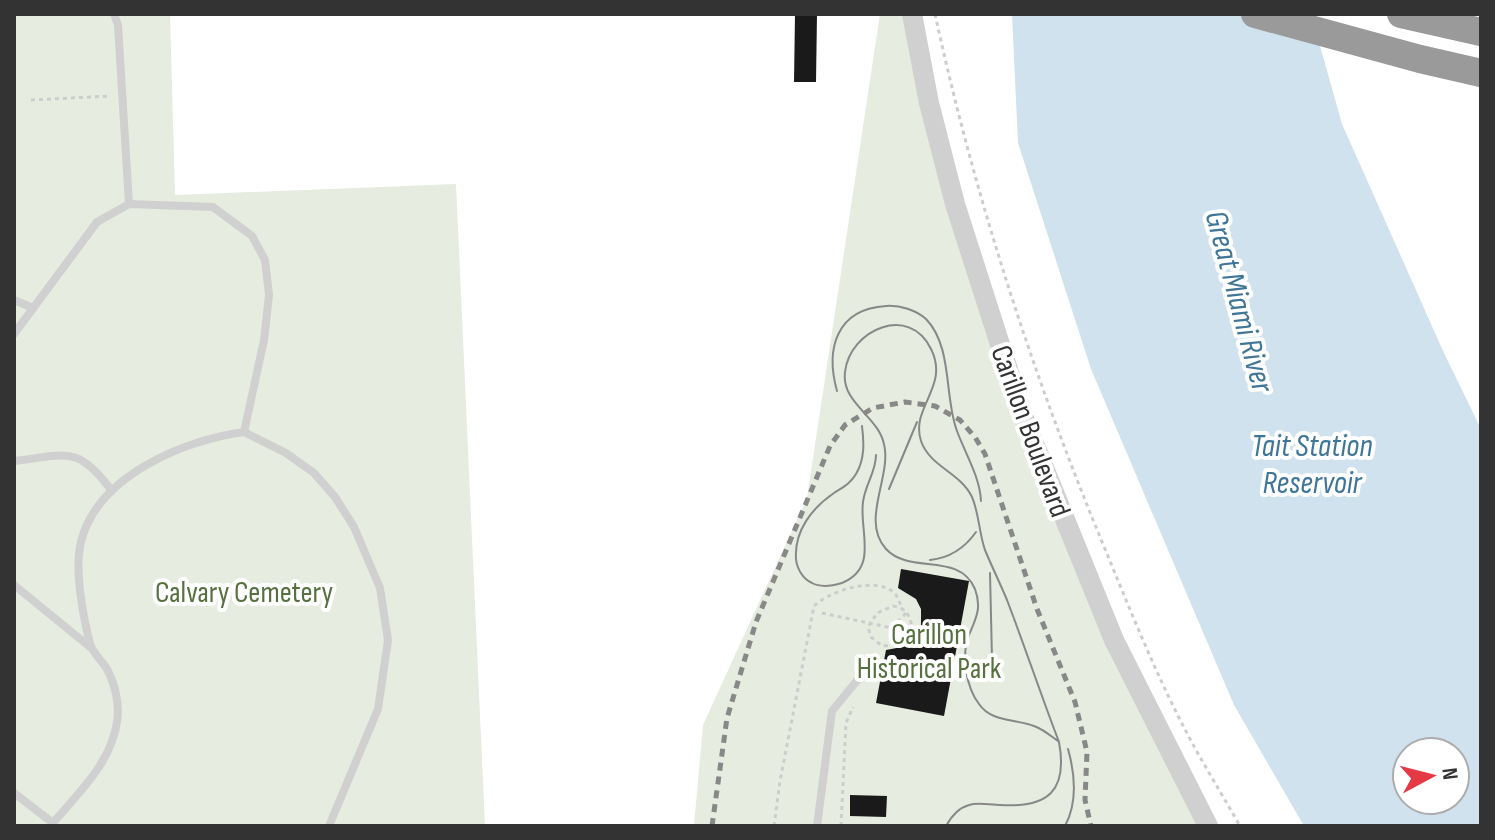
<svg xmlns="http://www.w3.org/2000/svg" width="1495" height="840" font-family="'Sofia Sans Condensed',sans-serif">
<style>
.green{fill:#e6ecdf}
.water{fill:#cfe2ee;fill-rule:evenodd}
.building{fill:#1a1a1a}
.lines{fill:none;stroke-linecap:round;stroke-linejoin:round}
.path{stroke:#cdcdcd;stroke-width:3;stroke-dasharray:4 4;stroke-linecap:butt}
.service{stroke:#d0d0d0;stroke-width:8}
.tertiary{stroke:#d0d0d0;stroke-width:20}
.motorway{stroke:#9a9a9a;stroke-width:28}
.tram{stroke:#888;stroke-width:2}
.rail{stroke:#888;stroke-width:5;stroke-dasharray:8 6;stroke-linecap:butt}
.labels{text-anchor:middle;stroke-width:8;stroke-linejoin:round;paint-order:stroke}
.street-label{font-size:30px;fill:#333;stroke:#fff}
.park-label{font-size:30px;fill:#56703f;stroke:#fff}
.water-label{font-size:32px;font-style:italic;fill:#3f7597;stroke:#fff}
</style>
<rect width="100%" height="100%" fill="#fff"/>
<!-- green -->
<g class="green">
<polygon points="14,14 170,14 175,195 456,184 485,826 14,826"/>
<polygon points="880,14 912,14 1023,416 1208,826 694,826 703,725 807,498"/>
</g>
<!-- water -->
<path class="water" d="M1012 14H1311L1342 124 1444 353 1481 429V826H1304L1234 705 1091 369 1018 143ZM1407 752H1455V800H1407Z"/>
<!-- building -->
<g class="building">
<polygon points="795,14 817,14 816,82 794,82"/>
<polygon points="901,569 969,581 944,716 876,703 886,650 907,646 921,630 921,609 916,599 898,588"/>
<polygon points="850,795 887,796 886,817 850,816"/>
</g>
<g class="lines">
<!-- path -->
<g class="path">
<path d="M935 14C975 198 1033 376 1105 549 1131 612 1157 677 1189 737 1205 767 1223 796 1240 826"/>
<polyline points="31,100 111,96"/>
<path d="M893 606C906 608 910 615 912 628 907 643 897 645 882 646L871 637 868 627 877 613Z"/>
<polyline points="822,613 892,628 907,612"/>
<path d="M774 826 780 781 814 606C830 591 872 577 892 591 898 595 899 602 902 608"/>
<polyline points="841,826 846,723 853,707"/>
</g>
<!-- service -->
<g class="service">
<polyline points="114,14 118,25 129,204"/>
<polyline points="14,300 33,308"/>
<polyline points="14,334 97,222 129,204 213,207 252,236 265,260 269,295 264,340 244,432"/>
<polyline points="244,432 286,453 314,473 335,497 354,527 380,588 388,640 378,709 329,826"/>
<path d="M14 461C67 455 77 444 112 491"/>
<polyline points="14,585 90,647"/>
<polyline points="14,793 53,823"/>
<path d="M53 823C79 792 111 763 117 722 120 705 115 684 107 669 102 661 93 653 90 644 83 616 74 569 81 542 97 476 184 440 244 432"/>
<polyline points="817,826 832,711 874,660"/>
</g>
<!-- tertiary -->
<polyline class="tertiary" points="912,14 929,103 955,204 1023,416 1114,640 1208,826"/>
<!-- motorway -->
<g class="motorway">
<polyline points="1255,14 1420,59 1481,73"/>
<polyline points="1401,14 1481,32"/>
</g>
<!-- tram -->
<g class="tram">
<path d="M837 391C825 348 837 309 886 306 900 305 916 310 926 319 953 347 944 397 957 431 965 453 980 477 981 501"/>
<path d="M862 426C864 442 865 459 856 474 850 484 843 487 834 493 812 508 794 531 796 559 797 569 803 579 812 583 821 588 832 586 842 583 879 568 859 531 863 502 865 485 876 472 876 455"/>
<polyline points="889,489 917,422"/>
<path d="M930 560C950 558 964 549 976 532"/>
<polyline points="990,573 992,659"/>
<path d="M946 826C951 817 958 808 969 805 978 802 990 805 1000 805 1048 808 1068 791 1059 742 1041 695 1025 647 1007 600 1000 583 992 567 985 550 979 533 979 513 972 497 960 472 930 467 921 441 910 407 950 387 931 349 910 304 850 329 845 372 841 403 878 416 884 444 892 477 860 520 886 549 910 575 959 551 975 589 982 608 976 618 969 635 961 655 966 687 979 704 991 722 1015 719 1034 726 1043 729 1051 736 1059 742"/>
<path d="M1065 826C1078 802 1075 774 1068 749"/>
</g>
<!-- rail -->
<polyline class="rail" points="712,826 727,718 756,622 830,446 845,425 873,408 905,402 935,406 960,420 975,437 985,454 1037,609 1075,702 1087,752 1085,800 1091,826"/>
</g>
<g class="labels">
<!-- street labels -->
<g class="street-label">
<text transform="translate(1031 431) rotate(70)" y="10">Carillon Boulevard</text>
</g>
<!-- park labels -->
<g class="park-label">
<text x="244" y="602">Calvary Cemetery</text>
<text x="929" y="644">Carillon<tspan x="929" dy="34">Historical Park</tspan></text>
</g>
<!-- water labels -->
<g class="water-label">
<text transform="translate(1240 301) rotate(75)" y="11">Great Miami River</text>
<text x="1312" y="456">Tait Station<tspan x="1312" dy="37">Reservoir</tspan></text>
</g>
</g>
<!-- border -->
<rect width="1495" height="840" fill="none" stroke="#333333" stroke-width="32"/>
<!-- north arrow -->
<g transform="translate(1431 776) rotate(83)"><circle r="38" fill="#ffffff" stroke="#adadad" stroke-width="2"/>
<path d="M0-6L14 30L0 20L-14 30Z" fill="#e63946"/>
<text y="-12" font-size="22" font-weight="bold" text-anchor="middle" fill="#333333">N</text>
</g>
</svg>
